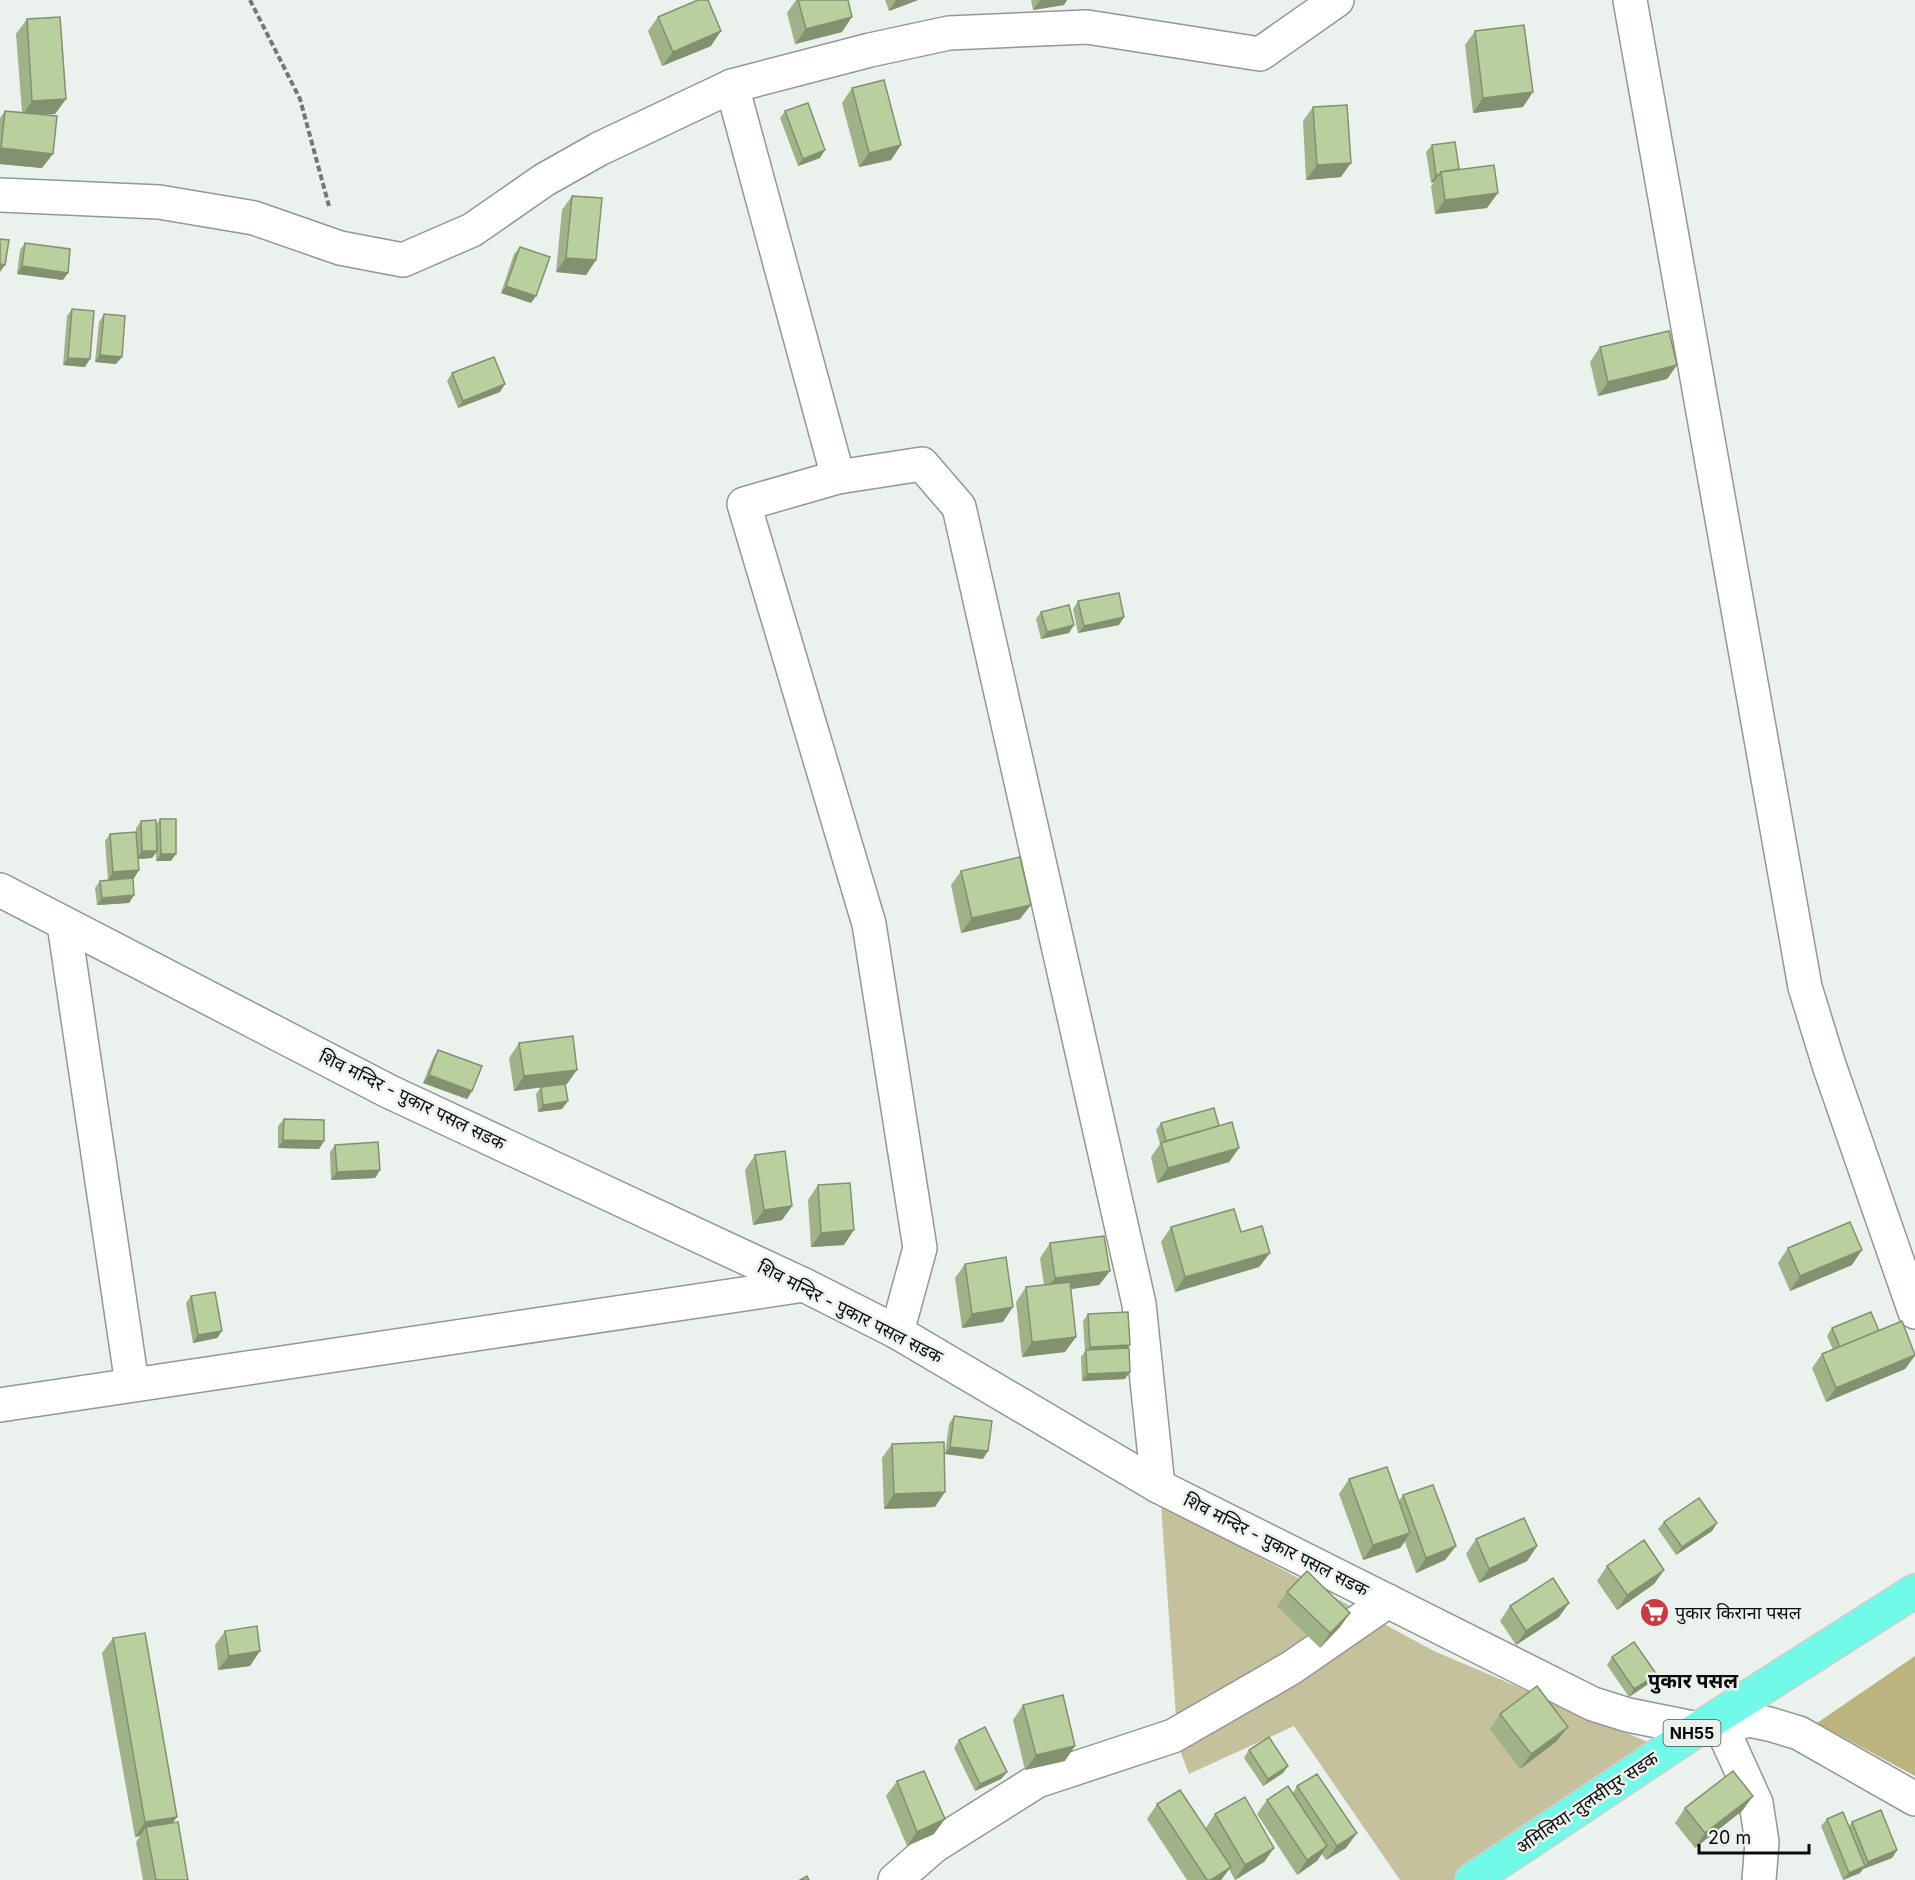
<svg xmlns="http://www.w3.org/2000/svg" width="1915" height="1880" font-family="Inter,'Noto Sans Devanagari',sans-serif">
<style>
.green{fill:#c5c19d}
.forest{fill:#bbb47f}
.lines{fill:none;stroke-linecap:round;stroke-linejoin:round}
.street-casing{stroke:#929893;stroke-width:36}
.primary-casing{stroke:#cecece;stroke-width:36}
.path{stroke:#757976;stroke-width:4;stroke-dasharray:6 3;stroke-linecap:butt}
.street{stroke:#fff;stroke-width:33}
.primary{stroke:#71fae8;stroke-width:33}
.wall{fill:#9fb288}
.shaded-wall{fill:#82916f}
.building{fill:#b9cf9e;stroke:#82916f;stroke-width:1.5}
.labels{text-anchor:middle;stroke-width:5;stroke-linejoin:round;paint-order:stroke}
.shield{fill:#ebf2ed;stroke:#4e514f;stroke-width:1.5}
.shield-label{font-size:16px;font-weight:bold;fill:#0a0c0b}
.street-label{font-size:18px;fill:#0a0c0b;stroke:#ebf2ed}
.poi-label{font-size:18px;fill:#0a0c0b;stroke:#ebf2ed;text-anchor:start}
.neighbourhood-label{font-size:20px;font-weight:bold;fill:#0a0c0b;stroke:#ebf2ed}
</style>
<rect width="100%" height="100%" fill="#ebf2ed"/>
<!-- green -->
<polygon class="green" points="1161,1504 1434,1651 1657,1746 1463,1880 1400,1880 1294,1726 1189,1774 1178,1745"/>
<!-- forest -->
<polygon class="forest" points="1915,1656 1915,1776 1817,1723"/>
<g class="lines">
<defs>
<g id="street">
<polyline points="1630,0 1805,987 1829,1065 1915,1312"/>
<polyline points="732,86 838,477 922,464 959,507 1139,1304 1158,1486"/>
<polyline points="0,195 159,202 254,218 340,248 403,260 472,230 544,180 599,149 732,86 870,50 949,33 1087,27 1260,54 1337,0"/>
<polyline points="838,477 744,504 869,924 920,1248 897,1332"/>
<polyline points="0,890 390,1092 804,1285 897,1332 1158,1486 1593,1704 1628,1715 1698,1729 1722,1728 1749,1720 1769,1724 1799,1733 1915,1799"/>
<polyline points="64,924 132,1384"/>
<polyline points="0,1405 804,1285"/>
<polyline points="1722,1728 1756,1803 1762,1842 1759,1880"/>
<polyline points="895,1880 934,1846 1037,1781 1173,1736 1291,1668 1388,1601"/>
</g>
<polyline id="primary" points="1472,1880 1698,1729 1915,1591"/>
</defs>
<!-- street casing -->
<use href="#street" class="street-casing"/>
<!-- primary casing -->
<use href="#primary" class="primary-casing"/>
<!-- path -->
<polyline class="path" points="250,0 300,99 329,206"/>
<!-- street -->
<use href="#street" class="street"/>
<!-- primary -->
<use href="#primary" class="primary"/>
</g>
<!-- wall -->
<g class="wall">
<polygon points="796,0 848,0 842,32 795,44 787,13"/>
<polygon points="885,0 918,0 889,11"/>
<polygon points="1031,0 1067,0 1064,5 1033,10"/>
<polygon points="658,17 711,46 662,66 648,31"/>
<polygon points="27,19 66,99 55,114 43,114 42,168 0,164 0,118 5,111 22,112 16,34"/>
<polygon points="1475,31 1523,107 1473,113 1465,45"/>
<polygon points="852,88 891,160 859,167 842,103"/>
<polygon points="1313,107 1341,177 1306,180 1303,121"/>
<polygon points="785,111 820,158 798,166 780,118"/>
<polygon points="1432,145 1459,169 1487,208 1435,214 1431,186 1434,182 1431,183 1426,152"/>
<polygon points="572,196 596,260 586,275 556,272 562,210"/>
<polygon points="25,243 63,280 17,274 20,250"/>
<polygon points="520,247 531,303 501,293 514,254"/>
<polygon points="72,309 85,367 63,365 67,316"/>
<polygon points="104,314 116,364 95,362 99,322"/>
<polygon points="1600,347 1677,365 1667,379 1598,396 1590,362"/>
<polygon points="452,373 500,392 458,408 447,381"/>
<polygon points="1078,601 1119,625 1078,633 1073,609"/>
<polygon points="1041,612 1069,633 1041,639 1036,619"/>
<polygon points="160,819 171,861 156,861 156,853 152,858 138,859 139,870 134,878 108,880 105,841 110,834 136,832 136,828 141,821 156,825"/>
<polygon points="961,871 1020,919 961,933 951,885"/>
<polygon points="100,881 134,895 129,903 97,905 95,888"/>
<polygon points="519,1043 567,1084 565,1084 562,1109 538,1112 536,1094 541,1087 514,1091 509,1058"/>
<polygon points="438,1050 472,1091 467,1099 423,1083 433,1058"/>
<polygon points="284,1119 324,1141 319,1149 278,1148 278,1126"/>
<polygon points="1161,1123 1219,1126 1239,1148 1229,1162 1157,1183 1151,1157 1160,1144 1156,1130"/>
<polygon points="335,1145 380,1170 375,1178 331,1180 330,1152"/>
<polygon points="755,1155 792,1206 782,1220 753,1225 745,1170"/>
<polygon points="818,1185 844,1245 811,1247 808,1200"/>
<polygon points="1171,1227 1241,1232 1270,1253 1259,1267 1175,1292 1161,1242"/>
<polygon points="1050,1243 1110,1271 1099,1285 1070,1289 1065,1352 1022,1357 1016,1302 1026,1287 1044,1285 1040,1258"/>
<polygon points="1788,1248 1852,1265 1790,1291 1778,1263"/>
<polygon points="965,1264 1003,1322 962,1328 955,1278"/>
<polygon points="191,1296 222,1331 217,1338 193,1343 186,1303"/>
<polygon points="1088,1314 1128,1348 1125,1379 1082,1381 1081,1357 1085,1351 1083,1321"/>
<polygon points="1832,1328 1879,1331 1915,1354 1915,1356 1905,1369 1826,1402 1812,1368 1822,1354 1833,1350 1827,1336"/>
<polygon points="954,1416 983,1459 945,1454 949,1424"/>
<polygon points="892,1444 935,1507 884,1509 882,1458"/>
<polygon points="1349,1479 1399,1501 1403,1495 1456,1546 1445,1560 1416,1573 1405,1542 1400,1548 1363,1560 1339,1494"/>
<polygon points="1664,1522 1717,1523 1712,1531 1676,1555 1658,1529"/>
<polygon points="1476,1539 1537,1546 1527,1561 1479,1583 1466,1554"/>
<polygon points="1607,1566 1664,1570 1654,1584 1617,1610 1597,1581"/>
<polygon points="1287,1592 1350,1613 1340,1627 1320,1648 1277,1606"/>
<polygon points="1510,1606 1559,1617 1516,1645 1500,1621"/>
<polygon points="225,1631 250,1666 218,1670 215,1645"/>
<polygon points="113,1638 173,1823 188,1880 143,1880 136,1842 140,1836 135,1837 102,1653"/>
<polygon points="1612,1657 1651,1682 1629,1697 1607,1665"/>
<polygon points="1023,1705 1065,1761 1025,1770 1013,1720"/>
<polygon points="1500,1714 1557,1741 1520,1769 1490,1729"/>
<polygon points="959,1740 1007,1772 1001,1779 975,1791 954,1748"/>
<polygon points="1249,1750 1283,1773 1263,1786 1244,1758"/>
<polygon points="897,1781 934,1834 907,1846 886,1796"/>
<polygon points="1297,1786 1346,1848 1326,1860 1322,1854 1317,1861 1297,1875 1257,1814 1267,1800 1293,1793"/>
<polygon points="1753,1796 1742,1811 1695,1848 1675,1823 1685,1808"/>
<polygon points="1157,1804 1205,1829 1215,1814 1274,1848 1264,1862 1235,1880 1229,1869 1221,1880 1187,1880 1147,1819"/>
<polygon points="1827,1819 1849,1826 1852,1822 1897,1850 1892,1858 1863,1869 1860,1873 1843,1880 1821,1826"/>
</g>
<!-- shaded-wall -->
<g class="shaded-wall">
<polygon points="896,0 918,0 889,11"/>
<polygon points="1040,0 1067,0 1064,5 1033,10"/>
<polygon points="852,17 842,32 795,44 806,29"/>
<polygon points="721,31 711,46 662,66 673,52"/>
<polygon points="1533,92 1523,107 1473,113 1483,98"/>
<polygon points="66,99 55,114 22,116 32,101"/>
<polygon points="901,145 891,160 859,167 869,153"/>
<polygon points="1,148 53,154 42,168 0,164 0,150"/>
<polygon points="825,150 820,158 798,166 803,159"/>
<polygon points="1351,163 1341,177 1306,180 1317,165"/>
<polygon points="1436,175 1439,175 1434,182 1431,183"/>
<polygon points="1498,193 1487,208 1435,214 1445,200"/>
<polygon points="566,258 596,260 586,275 556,272"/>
<polygon points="0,264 5,265 0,272"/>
<polygon points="22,266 68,273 63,280 17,274"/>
<polygon points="506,286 536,296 531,303 501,293"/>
<polygon points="100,355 122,357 116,364 95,362"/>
<polygon points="68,358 90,359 85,367 63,365"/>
<polygon points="1677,365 1667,379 1598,396 1608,382"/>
<polygon points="505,384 500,392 458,408 463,401"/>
<polygon points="1124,617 1119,625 1078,633 1084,626"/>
<polygon points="1074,625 1069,633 1041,639 1047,632"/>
<polygon points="142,851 157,851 152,858 137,859"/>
<polygon points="161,854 176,854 171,861 156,861"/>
<polygon points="139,870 134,878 108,880 113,872"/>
<polygon points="134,895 129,903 97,905 102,898"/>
<polygon points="1031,905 1020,919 961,933 972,918"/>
<polygon points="577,1070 567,1084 514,1091 524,1076"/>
<polygon points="429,1075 472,1091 467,1099 423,1083"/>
<polygon points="568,1101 562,1109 538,1112 543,1105"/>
<polygon points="283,1140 324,1141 319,1149 278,1148"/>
<polygon points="1239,1148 1229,1162 1157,1183 1168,1168"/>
<polygon points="380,1170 375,1178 331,1180 337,1172"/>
<polygon points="792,1206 782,1220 753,1225 764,1210"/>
<polygon points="854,1230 844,1245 811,1247 821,1233"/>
<polygon points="1862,1250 1852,1265 1790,1291 1800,1276"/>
<polygon points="1270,1253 1259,1267 1175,1292 1185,1277"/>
<polygon points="1110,1271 1099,1285 1045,1293 1055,1278"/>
<polygon points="1013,1307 1003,1322 962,1328 972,1314"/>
<polygon points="222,1331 217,1338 193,1343 198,1335"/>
<polygon points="1076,1337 1065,1352 1022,1357 1032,1342"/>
<polygon points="1130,1345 1124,1353 1086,1353 1090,1347"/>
<polygon points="1915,1355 1905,1369 1826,1402 1836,1388"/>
<polygon points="1130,1372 1125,1379 1082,1381 1087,1374"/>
<polygon points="950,1447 988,1451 983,1459 945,1454"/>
<polygon points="945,1492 935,1507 884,1509 894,1494"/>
<polygon points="1717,1523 1712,1531 1676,1555 1682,1547"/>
<polygon points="1410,1533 1400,1548 1363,1560 1373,1545"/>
<polygon points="1456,1546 1445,1560 1416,1573 1426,1558"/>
<polygon points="1537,1546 1527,1561 1479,1583 1489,1569"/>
<polygon points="1664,1570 1654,1584 1617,1610 1627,1595"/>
<polygon points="1569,1603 1559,1617 1516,1645 1526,1631"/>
<polygon points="1350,1613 1340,1627 1320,1648 1330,1633"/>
<polygon points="260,1651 250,1666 218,1670 229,1656"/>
<polygon points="1657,1675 1651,1682 1629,1697 1634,1689"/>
<polygon points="1568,1727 1557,1741 1520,1769 1531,1754"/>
<polygon points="1075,1746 1065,1761 1025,1770 1036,1755"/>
<polygon points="1288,1766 1283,1773 1263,1786 1268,1779"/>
<polygon points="1007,1772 1001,1779 975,1791 980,1784"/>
<polygon points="1753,1796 1742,1811 1695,1848 1705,1833"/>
<polygon points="177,1817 167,1831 146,1827 140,1836 135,1837 145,1822"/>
<polygon points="945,1819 934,1834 907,1846 917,1832"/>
<polygon points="1357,1833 1346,1848 1326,1860 1337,1846"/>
<polygon points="1327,1846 1317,1861 1297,1875 1307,1860"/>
<polygon points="1274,1848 1264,1862 1235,1880 1245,1865"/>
<polygon points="1897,1850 1892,1858 1863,1869 1868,1862"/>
<polygon points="1865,1866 1860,1873 1843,1880 1849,1873"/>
<polygon points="1231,1867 1221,1880 1211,1880"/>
</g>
<!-- building -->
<g class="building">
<polygon points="698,0 708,0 721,31 673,52 658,17"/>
<polygon points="798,0 848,0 852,17 806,29"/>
<polygon points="60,17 66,99 32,101 27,19"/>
<polygon points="1524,25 1533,92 1483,98 1475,31"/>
<polygon points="884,80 901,145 869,153 852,88"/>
<polygon points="808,103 825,150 803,159 785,111"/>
<polygon points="1347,105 1351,163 1317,165 1313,107"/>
<polygon points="5,111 57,116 53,154 1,148"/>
<polygon points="1455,142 1459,169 1441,172 1439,175 1436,175 1432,145"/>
<polygon points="1494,165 1498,193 1445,200 1441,172"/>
<polygon points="572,196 602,198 596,260 566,258"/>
<polygon points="0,239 9,240 5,265 0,264"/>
<polygon points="25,243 70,249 68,273 22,266"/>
<polygon points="520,247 550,257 536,296 506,286"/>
<polygon points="72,309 94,311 90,359 68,358"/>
<polygon points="104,314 125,316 122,357 100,355"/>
<polygon points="1669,331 1677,365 1608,382 1600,347"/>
<polygon points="494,357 505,384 463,401 452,373"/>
<polygon points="1119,593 1124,617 1084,626 1078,601"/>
<polygon points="1069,605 1074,625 1047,632 1041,612"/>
<polygon points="160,819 176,819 176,854 161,854"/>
<polygon points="156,820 157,851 142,851 141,821"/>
<polygon points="136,832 139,870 113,872 110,834"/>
<polygon points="1020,857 1031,905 972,918 961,871"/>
<polygon points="133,878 134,895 102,898 100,881"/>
<polygon points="573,1036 577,1070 524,1076 519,1043"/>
<polygon points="438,1050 482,1066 472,1091 429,1075"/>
<polygon points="565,1084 568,1101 543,1105 541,1087"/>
<polygon points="1214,1108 1219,1126 1166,1141 1161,1123"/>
<polygon points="284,1119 324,1120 324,1141 283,1140"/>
<polygon points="1232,1122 1239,1148 1168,1168 1161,1143"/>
<polygon points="378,1142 380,1170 337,1172 335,1145"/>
<polygon points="785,1151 792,1206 764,1210 755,1155"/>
<polygon points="850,1183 854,1230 821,1233 818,1185"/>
<polygon points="1234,1209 1241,1232 1262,1226 1270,1253 1185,1277 1171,1227"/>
<polygon points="1850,1222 1862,1250 1800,1276 1788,1248"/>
<polygon points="1104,1236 1110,1271 1055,1278 1050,1243"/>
<polygon points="1006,1257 1013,1307 972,1314 965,1264"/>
<polygon points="1070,1282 1076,1337 1032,1342 1026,1287"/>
<polygon points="215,1292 222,1331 198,1335 191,1296"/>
<polygon points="1128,1312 1130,1345 1090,1347 1088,1314"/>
<polygon points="1871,1312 1879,1331 1840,1347 1832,1328"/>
<polygon points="1902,1321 1915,1355 1836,1388 1822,1354"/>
<polygon points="1129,1348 1130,1372 1087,1374 1086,1350"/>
<polygon points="954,1416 992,1421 988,1451 950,1447"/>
<polygon points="944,1442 945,1492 894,1494 892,1444"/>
<polygon points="1387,1467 1410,1533 1373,1545 1349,1479"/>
<polygon points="1433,1485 1456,1546 1426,1558 1403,1495"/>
<polygon points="1699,1498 1717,1523 1682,1547 1664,1522"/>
<polygon points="1524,1518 1537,1546 1489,1569 1476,1539"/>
<polygon points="1644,1540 1664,1570 1627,1595 1607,1566"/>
<polygon points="1307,1571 1350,1613 1330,1633 1287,1592"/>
<polygon points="1553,1578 1569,1603 1526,1631 1510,1606"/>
<polygon points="257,1626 260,1651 229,1656 225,1631"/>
<polygon points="145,1633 177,1817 145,1822 113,1638"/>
<polygon points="1634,1642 1657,1675 1634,1689 1612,1657"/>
<polygon points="1537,1686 1568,1727 1531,1754 1500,1714"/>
<polygon points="1063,1695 1075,1746 1036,1755 1023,1705"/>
<polygon points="985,1727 1007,1772 980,1784 959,1740"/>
<polygon points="1269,1737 1288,1766 1268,1779 1249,1750"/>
<polygon points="924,1771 945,1819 917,1832 897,1781"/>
<polygon points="1733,1771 1753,1796 1705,1833 1685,1808"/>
<polygon points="1317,1774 1357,1833 1337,1846 1297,1786"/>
<polygon points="1288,1786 1327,1846 1307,1860 1267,1800"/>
<polygon points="1180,1790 1231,1867 1211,1880 1207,1880 1157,1804"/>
<polygon points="1245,1797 1274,1848 1245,1865 1215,1814"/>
<polygon points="1881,1810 1897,1850 1868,1862 1852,1822"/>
<polygon points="1843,1812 1865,1866 1849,1873 1827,1819"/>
<polygon points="178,1822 188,1880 156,1880 146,1827"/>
<polygon points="807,1876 809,1880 800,1880"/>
</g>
<!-- icons -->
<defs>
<symbol id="supermarket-disc" viewBox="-11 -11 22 22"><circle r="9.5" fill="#ca3a42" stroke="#ebf2ed"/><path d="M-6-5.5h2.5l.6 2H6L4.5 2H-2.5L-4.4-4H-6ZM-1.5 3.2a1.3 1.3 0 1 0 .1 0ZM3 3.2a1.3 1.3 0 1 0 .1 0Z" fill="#fff"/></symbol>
</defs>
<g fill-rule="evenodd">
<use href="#supermarket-disc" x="1638" y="1596" width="33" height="33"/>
</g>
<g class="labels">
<!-- shield labels -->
<rect class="shield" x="1663.5" y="1720" width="57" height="26" rx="4.5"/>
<g class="shield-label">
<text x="1692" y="1739">NH55</text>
</g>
<!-- street labels -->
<g class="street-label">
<text transform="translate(412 1100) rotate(26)" y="6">शिव मन्दिर - पुकार पसल सडक</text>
<text transform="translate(850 1312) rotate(27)" y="6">शिव मन्दिर - पुकार पसल सडक</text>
<text transform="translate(1276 1545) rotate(27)" y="6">शिव मन्दिर - पुकार पसल सडक</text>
<text transform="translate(1587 1803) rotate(-34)" y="6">अमिलिया-तुलसीपुर सडक</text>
</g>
<!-- poi labels -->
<g class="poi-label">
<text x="1675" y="1619">पुकार किराना पसल</text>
</g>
<!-- neighbourhood labels -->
<g class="neighbourhood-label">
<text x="1693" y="1688">पुकार पसल</text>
</g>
</g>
<!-- scale -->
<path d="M1699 1844v9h110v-9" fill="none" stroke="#0a0c0b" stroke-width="3"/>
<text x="1708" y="1844" font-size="18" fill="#0a0c0b" stroke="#ebf2ed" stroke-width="4.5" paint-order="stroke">20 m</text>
</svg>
